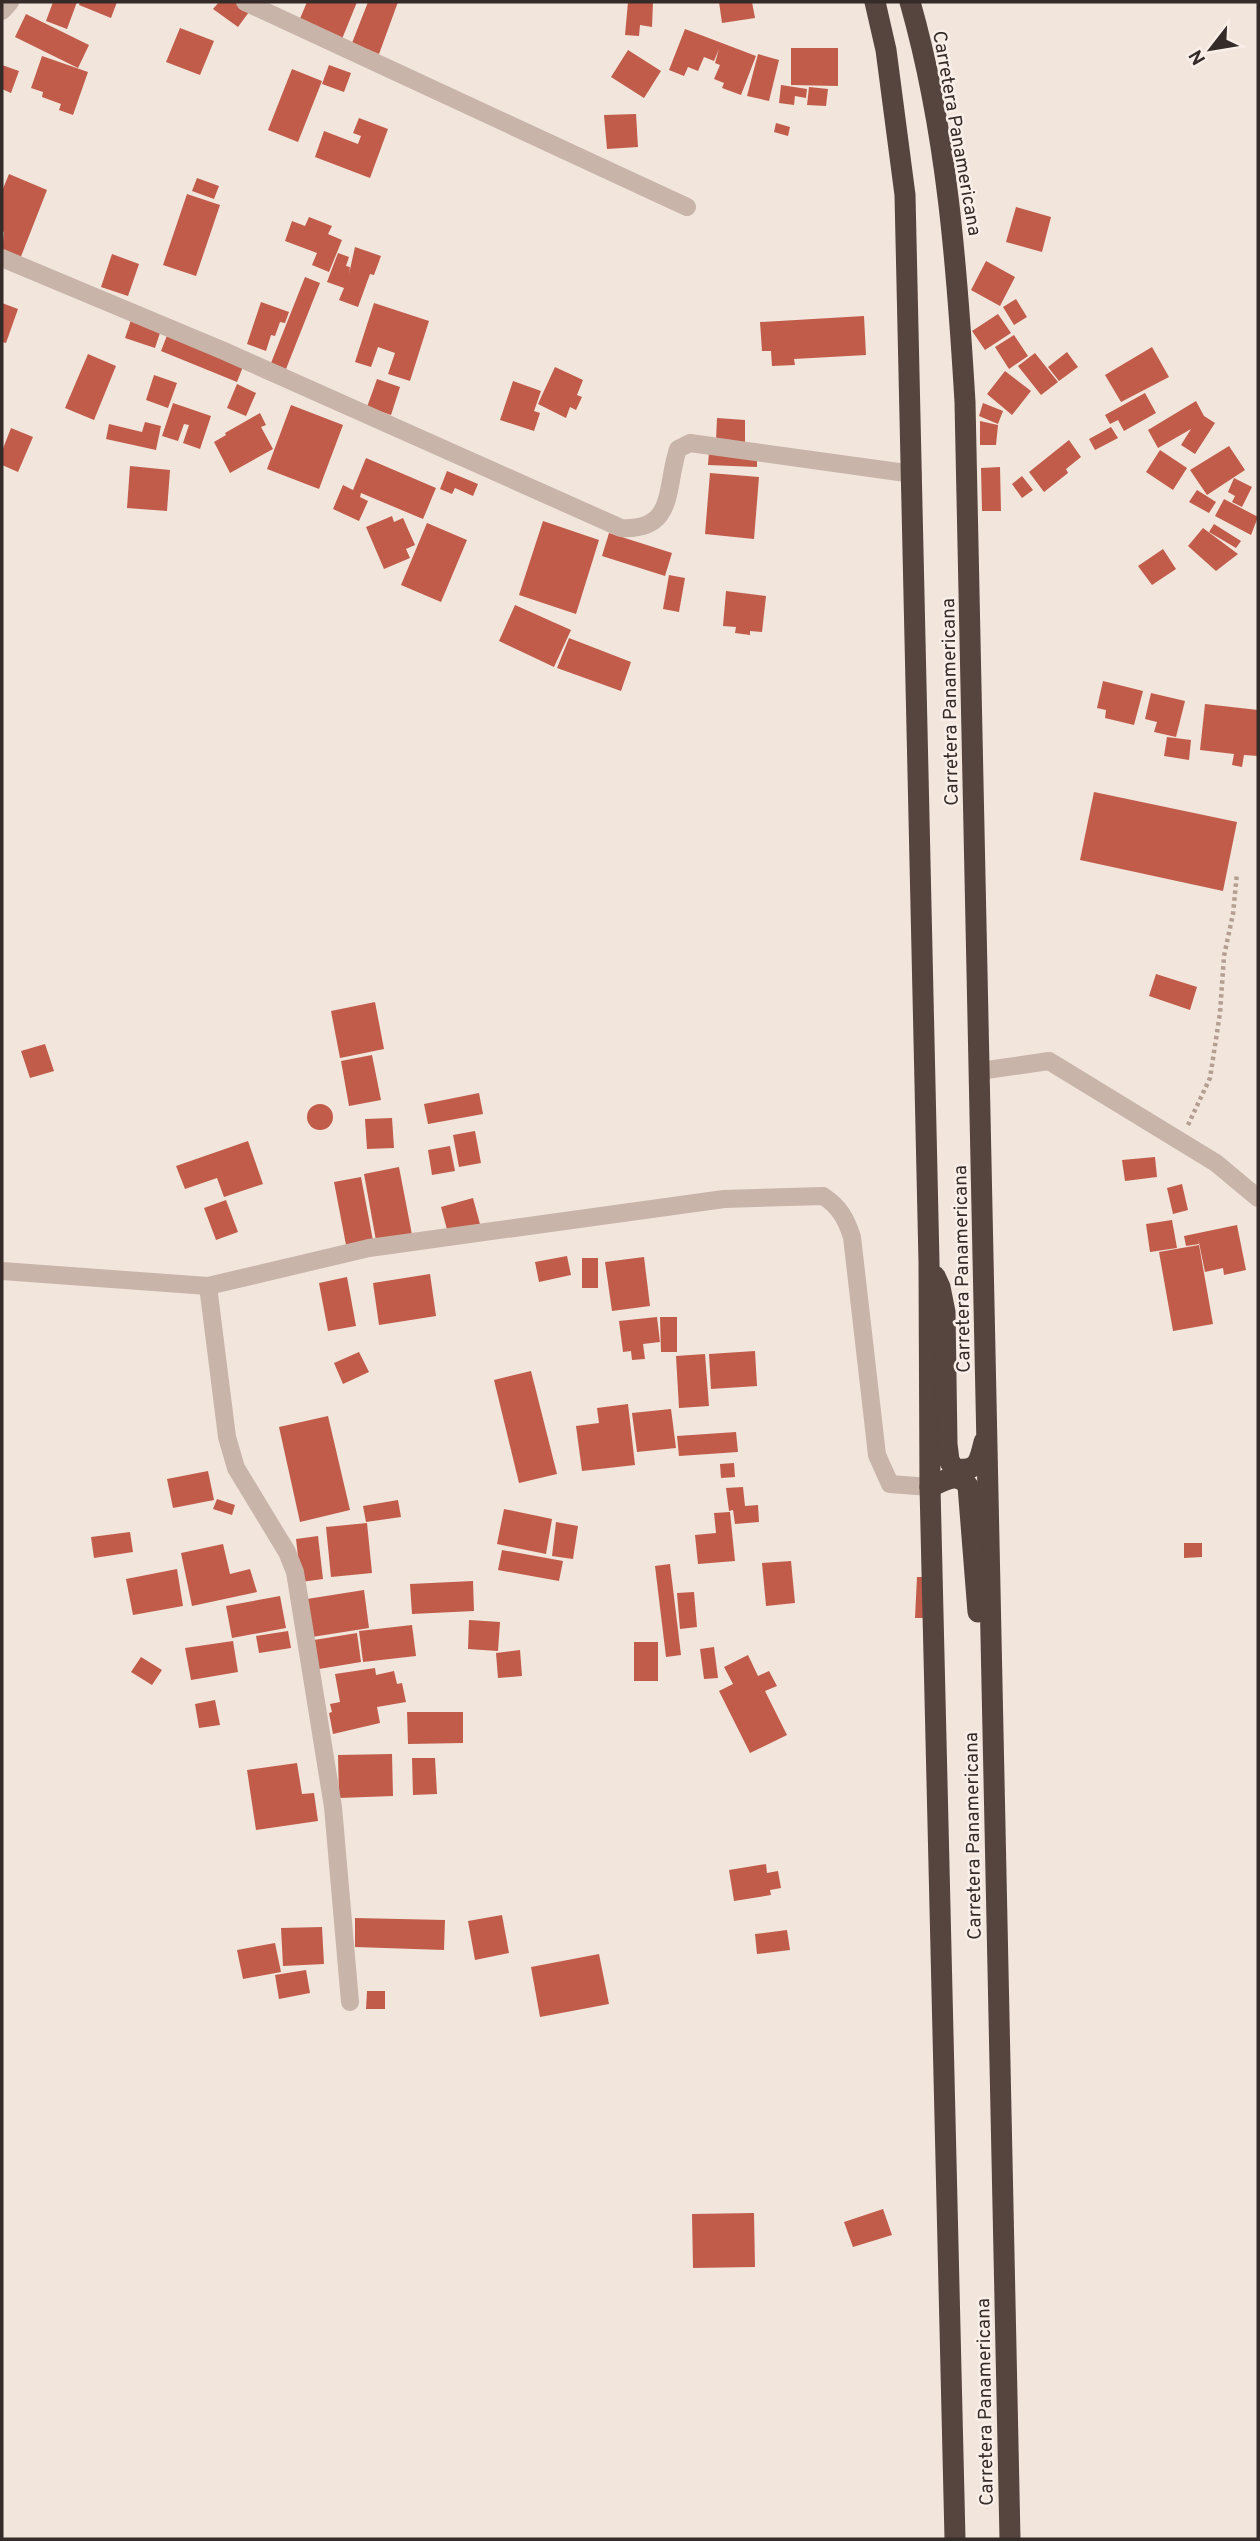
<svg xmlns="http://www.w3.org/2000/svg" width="1260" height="2541" font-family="Overpass,sans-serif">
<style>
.building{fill:#c15c4a}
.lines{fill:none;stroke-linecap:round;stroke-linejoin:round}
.path{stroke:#b49e92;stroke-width:4.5;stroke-dasharray:3.5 3.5;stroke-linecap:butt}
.street{stroke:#c8b4a8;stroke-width:18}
.highway{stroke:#56443f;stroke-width:21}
.labels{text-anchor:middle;stroke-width:5;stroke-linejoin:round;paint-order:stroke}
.street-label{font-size:19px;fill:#352b28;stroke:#f9efe8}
</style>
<rect width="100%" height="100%" fill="#f1e5dc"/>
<!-- building -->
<g class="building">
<polygon points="53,2 77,2 67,29 46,21"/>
<polygon points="80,2 117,2 111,18 79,5"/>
<polygon points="219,2 235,2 249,12 238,27 213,9"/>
<polygon points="307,2 357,2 342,39 299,21"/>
<polygon points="368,2 398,2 379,54 352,43"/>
<polygon points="628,2 653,2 652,27 640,25 639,36 625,35"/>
<polygon points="719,2 752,2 755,18 722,23"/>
<polygon points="26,14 89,45 78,68 15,37"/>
<polygon points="180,28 214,41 200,75 166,62"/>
<polygon points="685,29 756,56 741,95 722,88 724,83 714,79 720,65 715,63 719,49 714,61 704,57 698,71 688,67 684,76 669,70"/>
<polygon points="791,48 838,48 838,86 791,85"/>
<polygon points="628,50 661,71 644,98 611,77"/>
<polygon points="758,54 779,60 769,101 747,96"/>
<polygon points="42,56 88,72 73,115 59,110 61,104 42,97 43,92 31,88"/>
<polygon points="2,65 19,71 11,93 2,89"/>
<polygon points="329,65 351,73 344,92 322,84"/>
<polygon points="292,69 322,81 298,142 268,130"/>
<polygon points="781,85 807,89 806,98 795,96 794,105 779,103"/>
<polygon points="809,87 828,89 826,106 807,105"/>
<polygon points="636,114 638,147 607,149 604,115"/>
<polygon points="359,118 388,129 370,178 315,157 324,131 358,144 361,136 353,133"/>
<polygon points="776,123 790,127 788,136 774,132"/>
<polygon points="9,174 47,190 20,259 2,252 4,232 2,231 2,191"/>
<polygon points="197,178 219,186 214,199 192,191"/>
<polygon points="187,194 220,205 196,276 163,265"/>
<polygon points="1016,207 1051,217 1042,252 1006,242"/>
<polygon points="309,217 332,226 328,234 342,240 329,272 312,265 317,253 285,241 292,221 305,226"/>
<polygon points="355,247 381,256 374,275 370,274 358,307 339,300 344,288 327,282 338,253 349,257 346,266 350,267 349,274"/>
<polygon points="112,254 139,264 128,296 101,287"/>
<polygon points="986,261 1015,277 1000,306 971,290"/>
<polygon points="305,277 320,283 286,369 271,363"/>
<polygon points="1016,299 1027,317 1014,325 1003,307"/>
<polygon points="261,302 289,312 285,323 280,322 275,336 271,335 266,351 247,344"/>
<polygon points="2,303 18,309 6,343 2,342"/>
<polygon points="374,303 429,321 410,381 388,374 395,353 378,347 371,367 355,362"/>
<polygon points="998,314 1011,333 985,350 972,331"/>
<polygon points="864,316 866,355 794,359 795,365 772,366 771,351 762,351 760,322"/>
<polygon points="132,317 162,327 155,348 125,338"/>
<polygon points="168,333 244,364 237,382 161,351"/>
<polygon points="1014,335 1028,356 1009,369 995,347"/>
<polygon points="1152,347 1169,377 1121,402 1105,375"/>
<polygon points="1067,352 1078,367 1059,381 1048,367"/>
<polygon points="1035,353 1058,382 1041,395 1018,366"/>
<polygon points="88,354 116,366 94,420 65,408"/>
<polygon points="555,367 583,380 577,395 582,397 576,410 570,407 566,418 538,404"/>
<polygon points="1005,371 1031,391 1012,415 987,394"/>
<polygon points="154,375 177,383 168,408 146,400"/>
<polygon points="377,379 400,387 391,415 367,407"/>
<polygon points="513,381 541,391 534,411 540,413 534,431 500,420"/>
<polygon points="237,384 256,393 246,416 227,408"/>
<polygon points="1145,393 1156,413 1124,431 1118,420 1110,424 1105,415"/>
<polygon points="1196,401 1204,416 1215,423 1195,454 1181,445 1191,429 1158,448 1148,430"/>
<polygon points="173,403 211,416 200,449 183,443 189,425 184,424 178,441 162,436"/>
<polygon points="983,403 1003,411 998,424 979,416"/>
<polygon points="291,405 343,425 319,489 267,469"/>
<polygon points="260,413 266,425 261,427 273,449 230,473 214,442 226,435 225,433"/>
<polygon points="717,418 745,420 745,443 716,441"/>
<polygon points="980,421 998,425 996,445 980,445"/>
<polygon points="145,422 161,426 156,450 106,439 109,424 142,432"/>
<polygon points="1111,427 1118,438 1095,450 1089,439"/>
<polygon points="11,428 33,437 18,472 2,465 2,451"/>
<polygon points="1069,440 1081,457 1066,469 1068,473 1044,492 1029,472"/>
<polygon points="1229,446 1245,470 1207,495 1190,470"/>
<polygon points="1160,450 1187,468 1173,490 1146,472"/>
<polygon points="709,452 757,454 757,467 708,465"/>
<polygon points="366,458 436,488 423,519 361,493 360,497 368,501 359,521 333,509 343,485 353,490"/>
<polygon points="130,466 170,470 167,511 127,508"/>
<polygon points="1000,467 1001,511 982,511 981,468"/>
<polygon points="447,471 478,484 473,496 455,488 452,494 440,489"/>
<polygon points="710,473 759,477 754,539 705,534"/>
<polygon points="1022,476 1033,490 1022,498 1012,484"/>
<polygon points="1234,478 1252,487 1242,507 1232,502 1235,496 1228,492"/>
<polygon points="1197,490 1216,502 1209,513 1189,502"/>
<polygon points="1224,499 1258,517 1251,535 1215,516"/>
<polygon points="392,516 394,522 403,518 415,545 406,549 410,558 384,569 366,527"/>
<polygon points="543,521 599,540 576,614 519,595"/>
<polygon points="427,523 467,540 441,602 401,585"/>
<polygon points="1214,524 1241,541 1236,548 1209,532"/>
<polygon points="1203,528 1238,554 1216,571 1188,546"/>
<polygon points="609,533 672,553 665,576 602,556"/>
<polygon points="1163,549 1176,569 1152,585 1138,566"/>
<polygon points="669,575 685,578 679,612 663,609"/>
<polygon points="726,591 766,596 762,632 750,631 750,635 735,633 736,627 723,626"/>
<polygon points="515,605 571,630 554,667 499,641"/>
<polygon points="569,638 631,662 621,691 557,668"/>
<polygon points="1103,681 1143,691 1134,725 1105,718 1106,710 1097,708"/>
<polygon points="1151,693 1185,701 1176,737 1154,732 1157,722 1145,719"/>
<polygon points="1205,704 1258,710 1258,756 1244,755 1242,767 1232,765 1234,754 1200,750"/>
<polygon points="1167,737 1191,740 1189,760 1164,756"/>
<polygon points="1094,792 1237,822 1223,891 1080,860"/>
<polygon points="1156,974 1197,987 1190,1010 1149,996"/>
<polygon points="375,1002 384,1049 340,1058 331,1011"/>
<polygon points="45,1044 54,1071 30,1078 21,1051"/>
<polygon points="372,1055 381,1100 349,1106 341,1061"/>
<polygon points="479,1093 483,1114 428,1124 424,1104"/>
<circle cx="320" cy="1117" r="13"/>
<polygon points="392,1118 394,1148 367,1149 365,1119"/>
<polygon points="475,1131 481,1163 459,1167 453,1135"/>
<polygon points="248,1141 263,1184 224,1197 217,1178 185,1189 176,1166"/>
<polygon points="450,1146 455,1171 432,1175 428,1150"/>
<polygon points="1155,1157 1157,1177 1125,1181 1122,1160"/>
<polygon points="399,1167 413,1240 377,1246 364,1174"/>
<polygon points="361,1177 374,1246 347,1250 334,1182"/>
<polygon points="1182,1184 1188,1210 1173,1214 1167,1188"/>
<polygon points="473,1198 481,1228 449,1237 441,1207"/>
<polygon points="226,1200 238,1232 216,1240 204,1208"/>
<polygon points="1172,1220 1177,1248 1150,1252 1146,1224"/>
<polygon points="1237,1225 1246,1270 1224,1275 1223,1268 1205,1272 1198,1238 1199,1244 1186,1246 1184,1236"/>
<polygon points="1199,1245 1213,1324 1173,1331 1159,1252"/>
<polygon points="567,1256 571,1275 539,1282 535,1262"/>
<polygon points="644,1257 650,1306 612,1311 605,1262"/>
<rect x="582" y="1258" width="16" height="30"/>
<polygon points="430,1274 436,1316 379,1325 373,1283"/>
<polygon points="347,1277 356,1326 328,1331 319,1283"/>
<polygon points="657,1317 660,1342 643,1344 645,1359 632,1360 631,1351 623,1352 619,1321"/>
<polygon points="660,1317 677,1317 677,1352 661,1352"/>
<polygon points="755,1351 757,1386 711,1389 709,1354"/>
<polygon points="359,1352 369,1372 343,1384 334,1363"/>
<polygon points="705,1354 709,1406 679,1408 676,1356"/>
<polygon points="531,1371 557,1474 519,1483 494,1380"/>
<polygon points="628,1404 635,1465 582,1471 576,1426 599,1423 597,1408"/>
<polygon points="671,1409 676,1448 637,1452 632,1413"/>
<polygon points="328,1416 350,1510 300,1522 279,1427"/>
<polygon points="736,1432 738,1452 679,1456 677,1436"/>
<polygon points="734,1463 735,1477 721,1478 720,1464"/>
<polygon points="208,1471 214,1500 173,1508 167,1479"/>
<polygon points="743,1487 745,1506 758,1505 759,1522 735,1524 733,1510 729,1511 726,1488"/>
<polygon points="217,1499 235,1505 232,1515 213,1509"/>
<polygon points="398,1500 401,1517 366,1522 363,1506"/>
<polygon points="504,1509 552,1519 546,1554 497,1544"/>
<polygon points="730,1512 735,1561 698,1564 695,1535 716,1533 714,1513"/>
<polygon points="556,1522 578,1526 573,1559 552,1556"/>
<polygon points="367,1523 372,1573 331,1577 326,1527"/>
<polygon points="130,1532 133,1552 94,1558 91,1537"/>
<polygon points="318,1536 323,1579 301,1582 296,1539"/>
<polygon points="1184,1543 1202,1543 1202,1557 1184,1558"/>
<polygon points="223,1544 230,1574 250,1569 257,1592 192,1606 181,1553"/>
<polygon points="502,1550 563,1561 559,1581 498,1570"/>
<polygon points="791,1561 795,1603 766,1606 762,1563"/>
<polygon points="670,1564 681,1655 666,1657 655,1566"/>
<polygon points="177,1569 183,1606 133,1615 126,1579"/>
<polygon points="917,1577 927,1577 926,1618 915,1618"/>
<polygon points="473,1581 474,1611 412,1614 410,1584"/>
<polygon points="364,1590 369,1628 312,1637 307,1599"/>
<polygon points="694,1592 697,1627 680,1629 677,1593"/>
<polygon points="280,1596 286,1628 232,1638 226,1606"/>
<polygon points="469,1620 500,1622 498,1651 468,1649"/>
<polygon points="412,1625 416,1656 363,1662 359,1631"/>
<polygon points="288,1631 291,1648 259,1653 256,1636"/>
<polygon points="357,1633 361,1662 319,1669 314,1640"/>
<polygon points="233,1641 238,1672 191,1680 185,1648"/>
<rect x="634" y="1642" width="24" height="39"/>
<polygon points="714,1647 718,1678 704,1679 700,1649"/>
<polygon points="520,1650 522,1676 498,1678 496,1653"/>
<polygon points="748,1655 758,1676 769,1671 777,1686 765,1691 787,1735 750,1753 719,1691 733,1684 724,1667"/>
<polygon points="141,1657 162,1670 152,1685 131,1672"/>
<polygon points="375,1668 376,1675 394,1671 397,1684 402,1683 406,1702 377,1707 380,1723 333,1734 329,1713 332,1712 330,1704 340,1702 335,1674"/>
<polygon points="215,1700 220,1725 199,1728 195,1704"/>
<polygon points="407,1712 463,1712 463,1743 408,1744"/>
<polygon points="392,1754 393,1796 339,1798 338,1755"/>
<polygon points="412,1758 435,1758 437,1794 413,1795"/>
<polygon points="297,1763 302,1794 314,1793 318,1821 256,1830 247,1770"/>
<polygon points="766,1864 767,1873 778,1871 781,1888 770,1890 771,1895 734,1901 729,1870"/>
<polygon points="502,1915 509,1953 475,1960 468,1921"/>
<polygon points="355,1918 445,1920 444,1950 355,1947"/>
<polygon points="322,1927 324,1964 283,1966 281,1928"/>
<polygon points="787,1930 790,1950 757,1954 755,1934"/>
<polygon points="275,1943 281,1972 243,1979 237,1950"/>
<polygon points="599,1954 609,2004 540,2017 531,1967"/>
<polygon points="306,1970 310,1993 279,1999 275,1975"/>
<polygon points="367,1991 385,1991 385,2009 366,2009"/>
<polygon points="883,2209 892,2235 853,2247 844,2222"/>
<polygon points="754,2213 755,2267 693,2268 692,2214"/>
</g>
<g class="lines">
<!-- path -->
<polyline class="path" points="1188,1125 1210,1078 1220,1013 1224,956 1233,914 1237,873"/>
<!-- street -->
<g class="street">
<polyline points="245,2 687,207"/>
<polyline points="2,11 10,2"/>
<path d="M2 258 224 351 621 528C676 531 665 488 678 449L690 443 913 474"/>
<polyline points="980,1071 1049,1061 1216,1163 1258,1198"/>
<path d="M2 1271 208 1286 369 1248 724 1199 823 1196C840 1207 846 1219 852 1237L877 1455 890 1484 930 1487"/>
<polyline points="208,1286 227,1437 236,1468 287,1552 295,1572 333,1807 350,2002"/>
</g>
<!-- highway -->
<g class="highway">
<polyline points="875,2 886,50 905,195 929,1262 930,1487 955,2539"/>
<path d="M910 2C947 132 957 267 965 402L1010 2539"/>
<path d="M935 1276 940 1287 945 1312 947 1444 949 1460 954 1469C978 1471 979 1463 984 1442"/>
<path d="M930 1487C942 1482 958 1470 968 1486L978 1612"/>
</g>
</g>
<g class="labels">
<!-- street labels -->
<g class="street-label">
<text transform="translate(958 133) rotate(80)" y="7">Carretera Panamericana</text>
<text transform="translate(949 702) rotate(-91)" y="7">Carretera Panamericana</text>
<text transform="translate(961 1269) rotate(-91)" y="7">Carretera Panamericana</text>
<text transform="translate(972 1836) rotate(-91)" y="7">Carretera Panamericana</text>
<text transform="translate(984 2402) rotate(-91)" y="7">Carretera Panamericana</text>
</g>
</g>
<!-- border -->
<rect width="1260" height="2541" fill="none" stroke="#352b28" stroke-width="7"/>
<!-- north arrow -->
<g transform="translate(1211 49) rotate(239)" stroke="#f9efe8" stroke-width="5" paint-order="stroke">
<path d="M0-5L12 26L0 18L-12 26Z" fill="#352b28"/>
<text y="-10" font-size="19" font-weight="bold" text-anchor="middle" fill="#352b28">N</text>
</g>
</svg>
